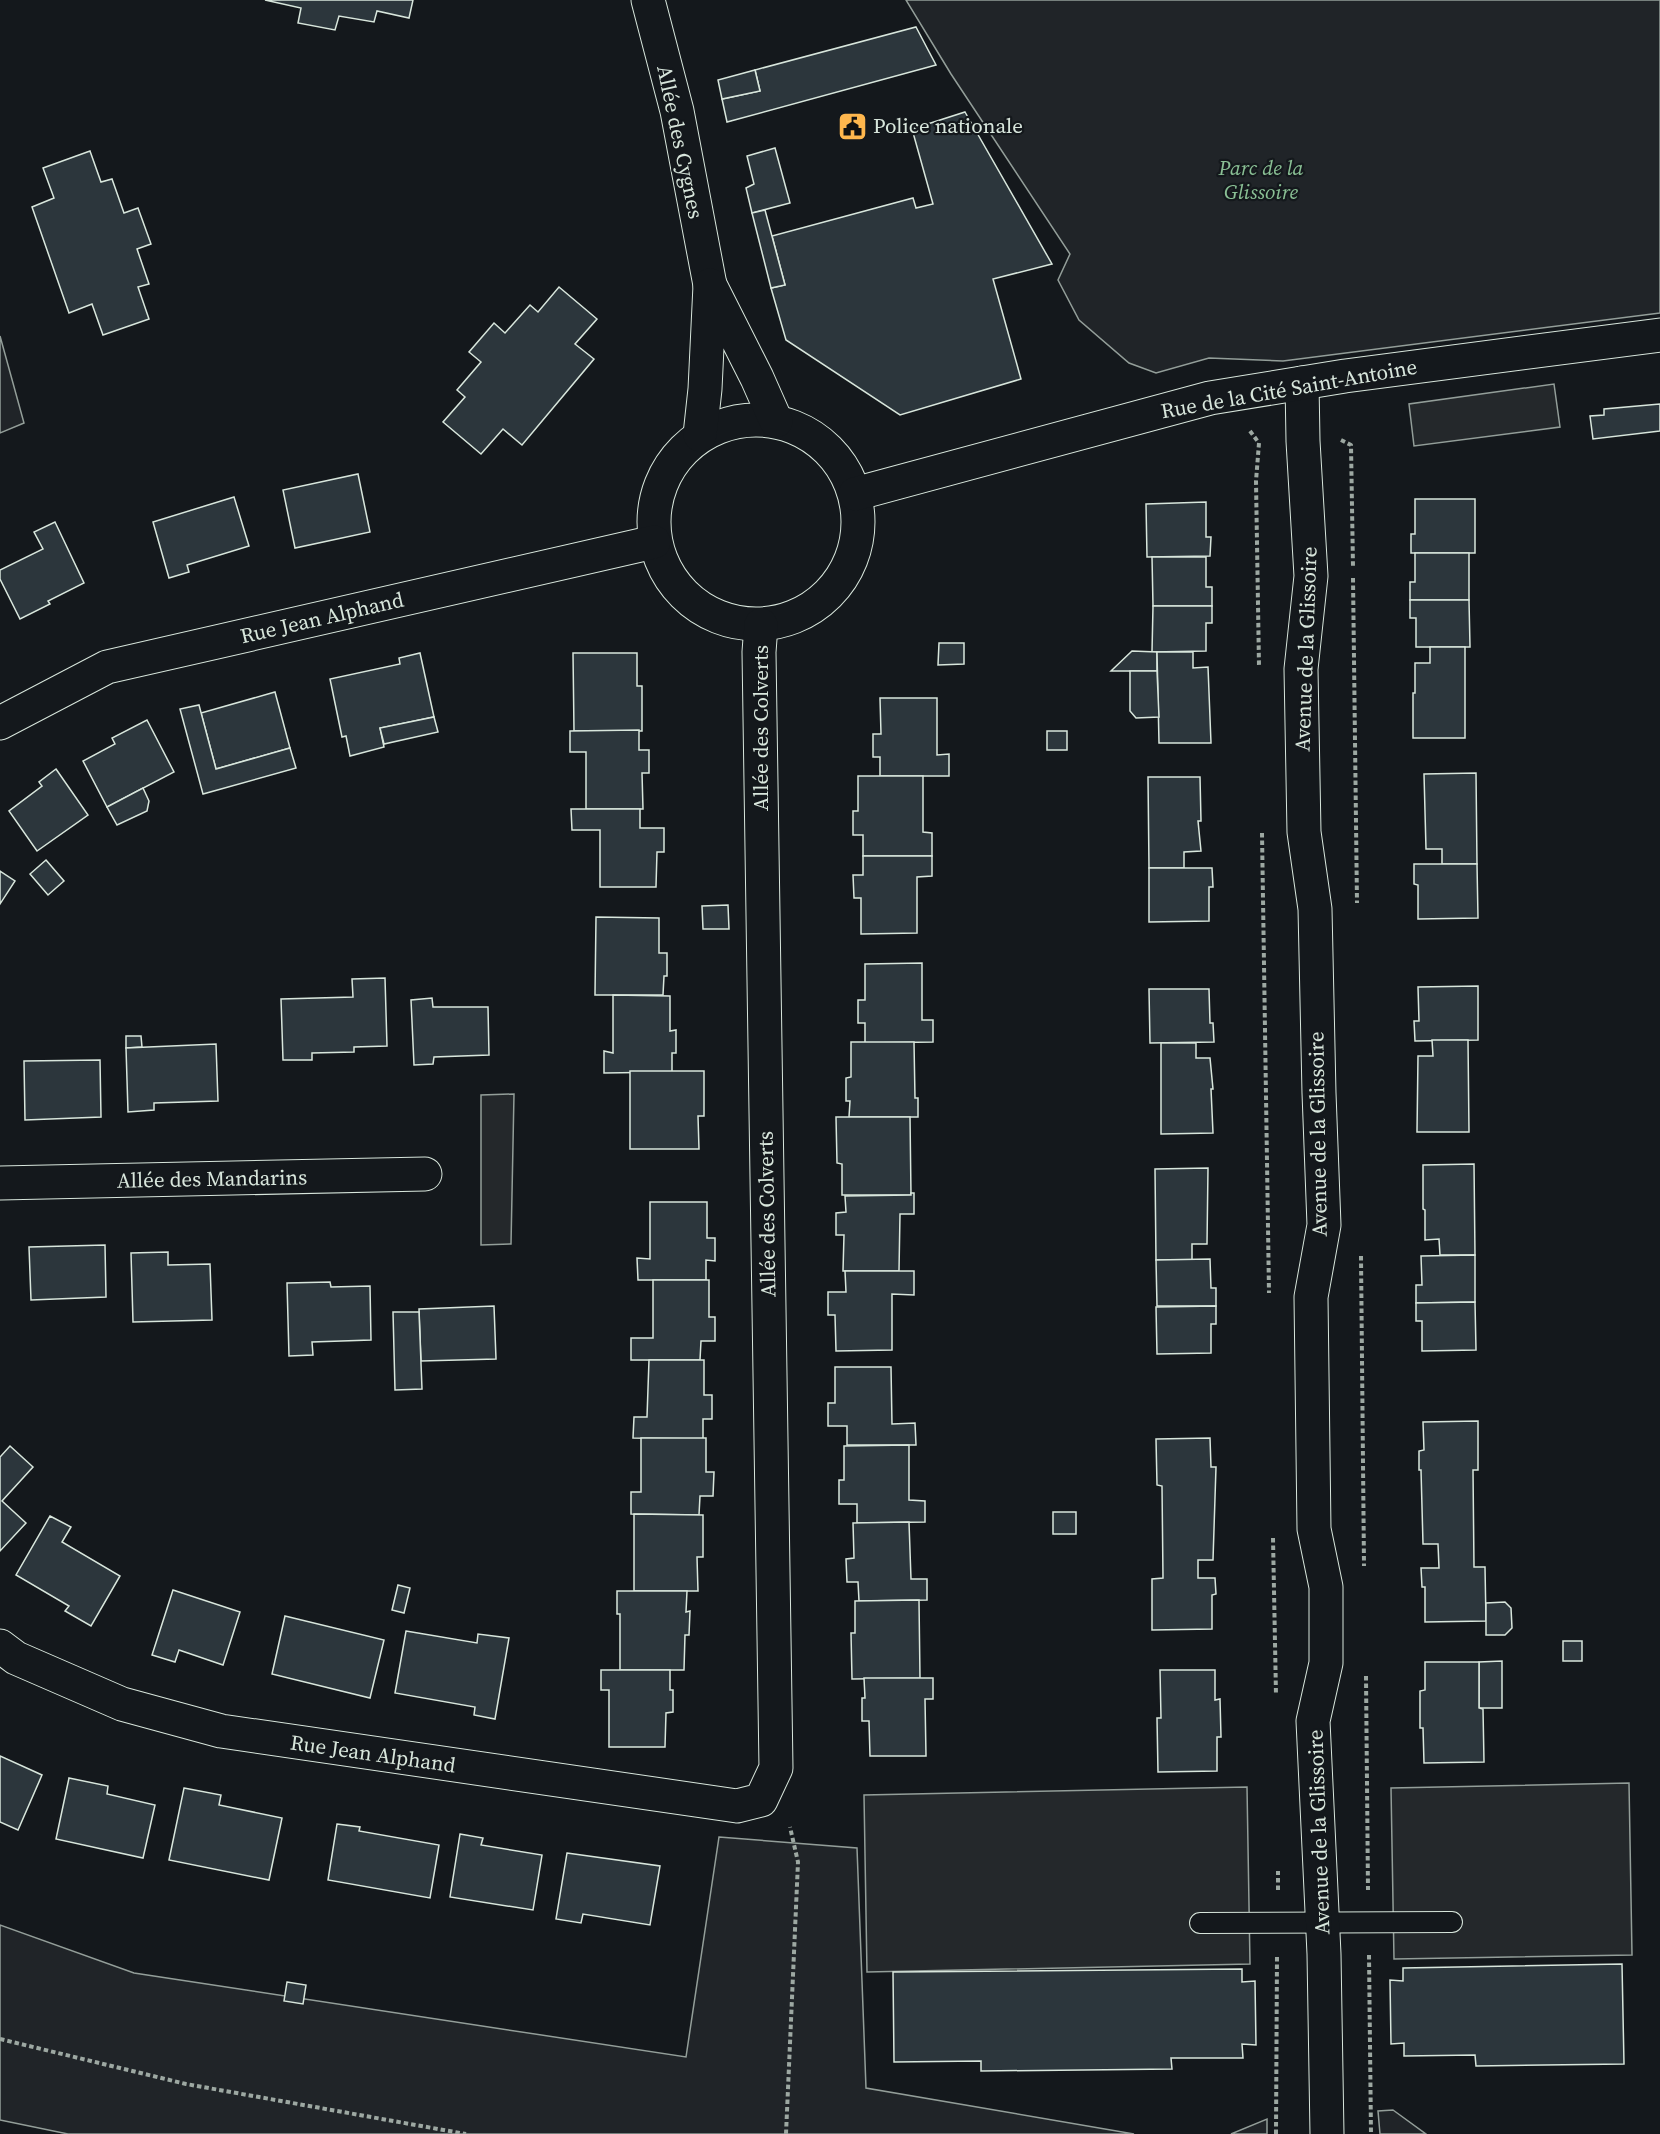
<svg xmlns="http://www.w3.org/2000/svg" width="1660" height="2134" font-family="'Source Serif 4',serif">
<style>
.green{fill:#202428;stroke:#939e99;stroke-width:1.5}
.parking{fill:#24282b;stroke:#939e99;stroke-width:1.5}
.building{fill:#2c363c;stroke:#d8e6dc;stroke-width:1.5}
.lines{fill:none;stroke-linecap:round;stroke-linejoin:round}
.service-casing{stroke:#d8e6dc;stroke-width:22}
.minor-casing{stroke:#d8e6dc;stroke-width:35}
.path{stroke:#9da8a2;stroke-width:4;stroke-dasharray:4.5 3;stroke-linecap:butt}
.service{stroke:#14181c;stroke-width:20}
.minor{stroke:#14181c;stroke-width:33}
.labels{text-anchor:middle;stroke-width:4.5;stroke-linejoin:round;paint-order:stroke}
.poi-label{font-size:21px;fill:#d8e6dc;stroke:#14181c;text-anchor:start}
.street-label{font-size:21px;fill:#d8e6dc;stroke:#14181c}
.park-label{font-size:21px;font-style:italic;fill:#8ac095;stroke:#14181c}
</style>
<rect width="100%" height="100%" fill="#14181c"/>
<!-- green -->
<g class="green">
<polygon points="906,0 1660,0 1660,313 1283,361 1209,358 1156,373 1129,363 1079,320 1058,280 1070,254 951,74"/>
<polygon points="0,336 24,423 0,433"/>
<polygon points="719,1837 857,1848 866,2088 1134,2134 68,2134 0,2120 0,1925 134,1973 686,2057"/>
<polygon points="1393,2110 1426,2134 1380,2134 1378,2111"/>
<polygon points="1267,2119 1267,2134 1231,2134"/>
</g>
<!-- parking -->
<g class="parking">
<polygon points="1554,384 1560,427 1414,446 1409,404"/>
<polygon points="514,1094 511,1244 481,1245 481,1095"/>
<polygon points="1629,1783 1632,1955 1394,1959 1391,1788"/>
<polygon points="1247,1787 1250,1964 867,1972 864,1795"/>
</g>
<!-- building -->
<g class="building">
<polygon points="265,0 413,0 409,18 377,11 374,22 339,16 335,30 298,23 301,8"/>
<polygon points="916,27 936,65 727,122 722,99 760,91 755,70"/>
<polygon points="755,70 760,91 722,99 718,80"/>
<polygon points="965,112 1052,264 993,279 1021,379 900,415 786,340 771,288 785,285 772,236 913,198 916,208 933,204 912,129"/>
<polygon points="775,148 790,203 752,213 746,188 754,184 747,156"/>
<polygon points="90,151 101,182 112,179 124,213 138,208 151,244 137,249 149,284 138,287 149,319 103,335 92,304 69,313 32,207 54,198 43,168"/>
<polygon points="765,210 785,285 771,288 752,213"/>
<polygon points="559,287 597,319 575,344 594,359 522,445 503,429 481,454 443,422 465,397 457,390 481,362 469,352 494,323 505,333 530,305 538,312"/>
<polygon points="1660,404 1660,431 1593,439 1590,416 1604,415 1604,409"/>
<polygon points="358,474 370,532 295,548 283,490"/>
<polygon points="234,497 249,546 187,565 189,572 169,578 153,522"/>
<polygon points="1415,499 1475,499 1475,553 1411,553 1411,534 1415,534"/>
<polygon points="1206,502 1206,537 1211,537 1210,556 1147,557 1146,504"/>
<polygon points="55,522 84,583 48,601 50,604 20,619 0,579 0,570 43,549 34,532"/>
<polygon points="1415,553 1469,553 1469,600 1410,600 1410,582 1415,582"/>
<polygon points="1152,557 1206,557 1206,587 1212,587 1212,606 1153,606"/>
<polygon points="1410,600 1469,600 1470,647 1416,647 1416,618 1410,618"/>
<polygon points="1153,606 1212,606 1212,623 1206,623 1206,651 1152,652"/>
<polygon points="939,643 964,643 964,664 938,665"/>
<polygon points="1430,647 1465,647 1465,738 1413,738 1413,693 1415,693 1415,663 1430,663"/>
<polygon points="1132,651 1157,652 1157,671 1111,671"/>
<polygon points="1157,652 1193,652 1193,668 1208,667 1211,743 1159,743"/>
<polygon points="420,653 434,717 380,728 384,747 350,756 346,736 342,737 330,679 400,664 399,658"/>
<polygon points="573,653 637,653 637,686 642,686 642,731 574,731"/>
<polygon points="1130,671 1157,671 1159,717 1136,718 1130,711"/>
<polygon points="275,692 290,748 216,769 201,713"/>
<polygon points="880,698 937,698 937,755 949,754 949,776 880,776 880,757 873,757 873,734 881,734"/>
<polygon points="199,705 216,769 290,748 296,768 203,794 180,709"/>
<polygon points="434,717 438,732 384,744 380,728"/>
<polygon points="147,720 174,772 107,807 83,761 115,744 112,738"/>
<polygon points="639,730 639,750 649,750 649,773 642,773 643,809 586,809 586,752 570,752 570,731"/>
<rect x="1047" y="731" width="20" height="19"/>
<polygon points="56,769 88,815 37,851 9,811 42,786 39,782"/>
<polygon points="1476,773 1477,864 1442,864 1442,849 1426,849 1424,774"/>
<polygon points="858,776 923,776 923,832 932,833 932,856 863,856 863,835 853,835 853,811 858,811"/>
<polygon points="1148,777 1200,777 1201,821 1198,821 1201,851 1184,852 1184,868 1149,868"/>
<polygon points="143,788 149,801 147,811 117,825 107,807"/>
<polygon points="571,809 640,809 640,828 664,828 664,852 657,852 656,887 600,887 600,830 572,830"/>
<polygon points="863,856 932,856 932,876 917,877 917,933 861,934 861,898 854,898 853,875 863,875"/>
<polygon points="46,860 64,881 48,895 30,874"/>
<polygon points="1414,864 1477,864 1478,918 1418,919 1418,885 1414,884"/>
<polygon points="1149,868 1212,868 1213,887 1209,887 1209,921 1149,922"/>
<polygon points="0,871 15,881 0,904"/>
<polygon points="728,905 729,929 703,929 702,906"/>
<polygon points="596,917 659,918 659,953 667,953 667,976 664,976 663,995 595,995"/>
<polygon points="922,963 922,1020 933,1020 933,1042 865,1043 865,1023 858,1023 858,1000 865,1000 865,964"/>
<polygon points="385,978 387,1046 354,1047 354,1052 312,1053 312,1060 283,1060 281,999 353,997 352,979"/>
<polygon points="1478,986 1478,1040 1415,1041 1414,1021 1419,1021 1418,987"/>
<polygon points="1149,989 1209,989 1210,1023 1213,1023 1214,1042 1150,1043"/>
<polygon points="613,995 670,996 670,1031 676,1030 676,1053 672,1053 672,1072 604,1073 604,1051 613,1053"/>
<polygon points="432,998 433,1007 488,1007 489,1055 434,1057 433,1064 414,1065 411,1000"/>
<polygon points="126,1036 141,1036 142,1047 126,1048"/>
<polygon points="1432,1040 1468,1040 1469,1132 1417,1132 1418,1056 1433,1056"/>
<polygon points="851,1042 914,1042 915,1098 918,1098 918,1117 849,1117 850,1101 846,1101 846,1078 851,1077"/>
<polygon points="1161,1043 1196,1043 1196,1058 1210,1058 1213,1089 1211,1089 1213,1133 1161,1134"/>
<polygon points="216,1044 218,1101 154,1103 154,1110 128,1112 126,1048"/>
<polygon points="100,1060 101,1117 25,1120 24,1061"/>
<polygon points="630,1071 704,1071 704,1116 698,1116 699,1149 630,1149"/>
<polygon points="836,1117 910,1117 911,1195 842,1195 842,1164 837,1163"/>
<polygon points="1474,1164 1475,1255 1440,1255 1439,1239 1425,1240 1425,1210 1423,1209 1423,1165"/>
<polygon points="1208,1168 1207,1244 1192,1244 1192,1260 1156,1260 1155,1169"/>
<polygon points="911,1193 914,1193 914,1214 900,1214 899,1271 843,1271 844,1235 836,1235 836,1213 846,1212 845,1196 911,1195"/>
<polygon points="650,1202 707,1202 707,1238 715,1238 715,1261 706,1260 706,1280 638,1280 637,1258 650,1259"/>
<polygon points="105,1245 106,1297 31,1300 29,1247"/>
<polygon points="168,1252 168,1265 210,1264 212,1320 133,1322 131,1253"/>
<polygon points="1475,1255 1475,1302 1416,1303 1416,1285 1422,1285 1421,1256"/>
<polygon points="1210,1259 1211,1288 1216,1288 1216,1306 1157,1306 1156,1260"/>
<polygon points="845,1271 914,1271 914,1295 892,1294 892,1350 836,1351 835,1315 828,1315 828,1292 846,1292"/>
<polygon points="653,1280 709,1280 709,1317 715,1317 715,1341 701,1341 700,1360 631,1360 631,1338 653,1338"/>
<polygon points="330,1282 331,1287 370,1286 371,1340 312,1342 313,1355 289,1356 287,1283"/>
<polygon points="1475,1302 1476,1350 1422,1351 1422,1321 1416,1321 1416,1303"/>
<polygon points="494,1306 496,1359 421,1361 419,1309"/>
<polygon points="1216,1306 1216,1324 1211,1324 1211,1353 1157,1354 1156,1307"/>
<polygon points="393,1312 419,1312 422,1389 395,1390"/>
<polygon points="649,1360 704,1360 704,1395 712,1395 712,1419 703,1419 703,1439 633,1438 634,1417 647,1417"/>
<polygon points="835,1367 891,1367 892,1424 915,1423 916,1445 847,1445 847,1426 828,1426 828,1403 835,1403"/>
<polygon points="1478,1421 1478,1470 1473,1470 1474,1567 1485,1567 1486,1621 1425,1622 1425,1587 1422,1587 1421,1568 1439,1568 1438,1544 1423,1544 1421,1470 1419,1470 1419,1451 1424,1450 1423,1422"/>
<polygon points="641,1438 706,1438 706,1472 714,1472 713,1496 700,1496 699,1515 631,1514 631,1492 641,1492"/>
<polygon points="1210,1438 1211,1467 1216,1467 1213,1560 1198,1560 1198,1578 1215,1578 1216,1594 1212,1595 1212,1629 1152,1630 1152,1579 1163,1578 1162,1486 1157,1485 1156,1439"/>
<polygon points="909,1445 909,1500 925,1501 925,1522 857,1523 857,1504 839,1504 839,1480 844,1480 844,1446"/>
<polygon points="10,1446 33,1467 2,1501 26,1523 0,1551 0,1457"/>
<rect x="1053" y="1512" width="23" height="22"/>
<polygon points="634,1514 703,1515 703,1557 697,1557 698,1591 634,1591"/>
<polygon points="50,1516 71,1527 62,1542 120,1576 91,1626 65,1611 69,1606 16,1575"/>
<polygon points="909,1522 911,1579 927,1579 927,1600 859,1601 858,1582 847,1582 846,1559 854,1558 853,1523"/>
<polygon points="398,1585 410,1588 404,1613 392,1610"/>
<polygon points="173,1590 240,1612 223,1665 179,1650 175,1662 152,1655"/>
<polygon points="617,1591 687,1591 686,1612 690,1611 689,1635 685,1635 684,1670 620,1670 620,1614 617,1614"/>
<polygon points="919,1600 920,1678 852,1679 851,1633 855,1633 855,1601"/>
<polygon points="1505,1602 1511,1608 1512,1628 1505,1635 1486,1635 1486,1603"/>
<polygon points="285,1616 384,1640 370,1698 272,1674"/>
<polygon points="406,1631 477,1643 478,1634 509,1638 495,1719 474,1715 475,1707 395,1693"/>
<rect x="1563" y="1641" width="19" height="20"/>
<polygon points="1502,1661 1502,1708 1479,1708 1479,1662"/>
<polygon points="1425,1662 1479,1662 1479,1708 1483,1709 1484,1762 1424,1763 1423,1728 1420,1728 1420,1691 1425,1690"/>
<polygon points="601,1670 670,1670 670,1690 673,1690 673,1712 666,1713 665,1747 609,1747 609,1690 601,1690"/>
<polygon points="1160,1670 1215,1670 1215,1700 1220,1699 1221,1737 1217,1737 1217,1771 1158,1772 1157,1718 1161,1718"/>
<polygon points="864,1678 933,1678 933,1699 925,1699 926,1756 870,1756 869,1721 862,1721 862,1698 865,1698"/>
<polygon points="0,1756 42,1775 18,1830 0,1822"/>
<polygon points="69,1778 108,1786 107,1794 155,1805 143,1858 56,1839"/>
<polygon points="184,1788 221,1795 219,1805 282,1818 269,1880 169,1860"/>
<polygon points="337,1824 360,1827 359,1831 439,1845 430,1898 328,1880"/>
<polygon points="460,1834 483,1838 481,1845 542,1855 533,1910 450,1897"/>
<polygon points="567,1853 660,1866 650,1925 583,1914 581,1923 556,1919"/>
<polygon points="1622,1964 1624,2064 1476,2066 1475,2055 1404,2056 1404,2043 1391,2044 1390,1980 1403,1981 1403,1968"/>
<polygon points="1242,1969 1242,1982 1255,1981 1256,2045 1242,2044 1243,2058 1171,2058 1172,2069 981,2071 981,2061 894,2062 893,1972"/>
<polygon points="287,1982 306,1985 303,2004 284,2001"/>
</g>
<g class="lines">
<defs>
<polyline id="service" points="1200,1923 1452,1922"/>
<g id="minor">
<polyline points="648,0 677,111 710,285"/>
<polyline points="1302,383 1303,441 1311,576 1301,669 1304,832 1315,909 1319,1093 1324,1225 1311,1297 1314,1529 1326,1587 1326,1663 1313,1721 1324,1954 1327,2134"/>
<circle cx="756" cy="522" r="102"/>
<polyline points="700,435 705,389 710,285 757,378 776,421"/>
<polyline points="855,494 1210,398 1345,376 1660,335"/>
<polyline points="0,723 107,667 654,542"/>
<polyline points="0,1183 425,1174"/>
<polyline points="0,1646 16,1658 122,1704 221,1731 737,1806 761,1800 776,1768 759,652 761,625"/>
</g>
</defs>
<!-- service casing -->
<use href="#service" class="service-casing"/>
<!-- minor casing -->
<use href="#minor" class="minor-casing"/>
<!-- path -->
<g class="path">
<polyline points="1250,431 1259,443 1256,481 1259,666"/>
<polyline points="1341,440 1351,445 1353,567"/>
<polyline points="1353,578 1357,903"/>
<polyline points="1262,833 1269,1293"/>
<polyline points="1361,1256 1364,1566"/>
<polyline points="1273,1538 1276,1695"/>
<polyline points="1366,1676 1368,1890"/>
<polyline points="1278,1890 1278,1871"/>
<polyline points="1369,1955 1371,2134"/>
<polyline points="0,2039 186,2084 466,2134"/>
<polyline points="786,2134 798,1862 790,1827"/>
<polyline points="1276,2134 1277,1955"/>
</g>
<!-- service -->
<use href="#service" class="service"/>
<!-- minor -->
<use href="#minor" class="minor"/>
</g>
<!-- icons -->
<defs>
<symbol id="civic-square" viewBox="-11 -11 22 22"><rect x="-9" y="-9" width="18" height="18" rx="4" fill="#ffb74d" stroke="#14181c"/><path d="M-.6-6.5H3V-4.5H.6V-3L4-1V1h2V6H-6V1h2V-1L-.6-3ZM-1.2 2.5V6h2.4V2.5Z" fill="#111"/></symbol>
</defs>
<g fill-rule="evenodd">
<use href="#civic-square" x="836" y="110" width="33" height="33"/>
</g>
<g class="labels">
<!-- poi labels -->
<g class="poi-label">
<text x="873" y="133">Police nationale</text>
</g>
<!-- street labels -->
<g class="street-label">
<text transform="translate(680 142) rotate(78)" y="7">Allée des Cygnes</text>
<text transform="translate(1289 389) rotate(-10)" y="7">Rue de la Cité Saint-Antoine</text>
<text transform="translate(322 618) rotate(-13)" y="7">Rue Jean Alphand</text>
<text transform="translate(1306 649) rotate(-88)" y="7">Avenue de la Glissoire</text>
<text transform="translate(761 728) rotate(-90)" y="7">Allée des Colverts</text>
<text transform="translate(1318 1134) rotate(-91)" y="7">Avenue de la Glissoire</text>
<text transform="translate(212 1179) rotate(-1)" y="7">Allée des Mandarins</text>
<text transform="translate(767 1214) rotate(-91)" y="7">Allée des Colverts</text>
<text transform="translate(373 1754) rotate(8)" y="7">Rue Jean Alphand</text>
<text transform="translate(1319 1832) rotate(-92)" y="7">Avenue de la Glissoire</text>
</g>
<!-- park labels -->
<g class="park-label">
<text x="1261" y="175">Parc de la<tspan x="1261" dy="24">Glissoire</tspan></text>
</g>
</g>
</svg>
